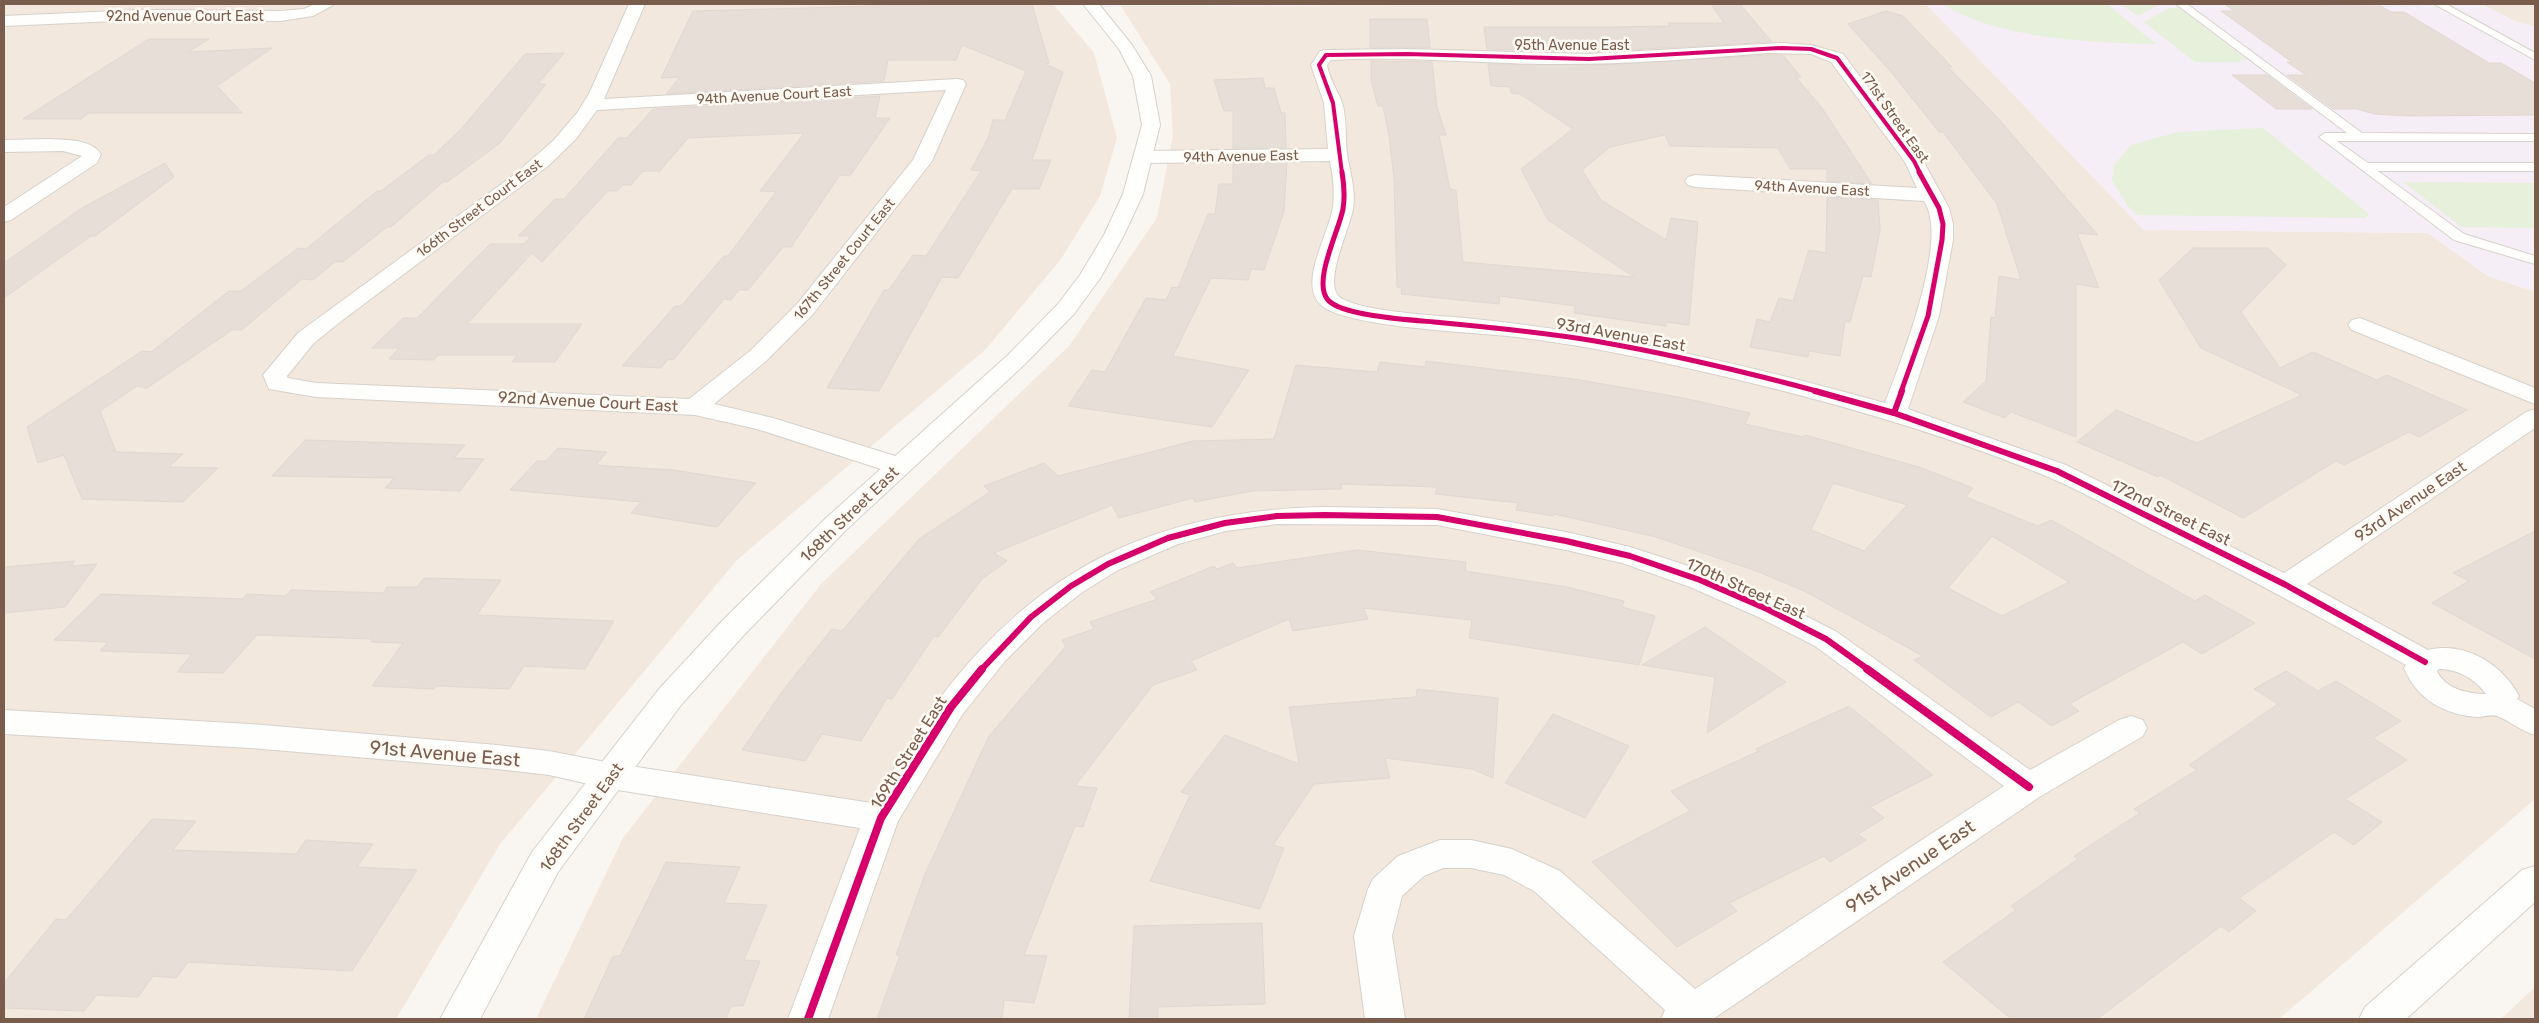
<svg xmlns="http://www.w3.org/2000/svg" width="2539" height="1023" font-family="Rubik,sans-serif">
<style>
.residential{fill:#f2e8de}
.education{fill:#f6eef6}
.green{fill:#e7f0db}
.building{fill:#e6ded7;stroke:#e2d8d2;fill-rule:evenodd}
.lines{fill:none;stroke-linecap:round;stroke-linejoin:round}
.service-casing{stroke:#d7d1cb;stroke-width:2}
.minor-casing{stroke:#d7d1cb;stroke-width:2}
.tertiary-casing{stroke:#d7d1cb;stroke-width:2}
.path{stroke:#dcd5d0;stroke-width:2;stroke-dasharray:0.5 2.5;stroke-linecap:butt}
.service{fill:#fefefd;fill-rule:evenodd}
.minor{fill:#fefefd;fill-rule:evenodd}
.tertiary{fill:#fefefd;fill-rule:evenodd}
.cycleway-far3-casing{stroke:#fffaf3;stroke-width:5.5}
.cycleway-far2-casing{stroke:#fffaf3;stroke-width:8}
.cycleway-far1-casing{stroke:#fffaf3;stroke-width:9}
.cycleway-casing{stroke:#fffaf3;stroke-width:11}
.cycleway-far3{stroke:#d6006c;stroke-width:4}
.cycleway-far2{stroke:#d6006c;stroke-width:5}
.cycleway-far1{stroke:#d6006c;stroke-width:6}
.cycleway{stroke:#d6006c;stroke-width:8}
.labels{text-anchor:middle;stroke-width:5;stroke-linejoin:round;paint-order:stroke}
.far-street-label{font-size:14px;fill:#7a5c4d;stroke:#fffaf3}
.street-label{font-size:16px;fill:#7a5c4d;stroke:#fffaf3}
.near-street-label{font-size:19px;fill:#7a5c4d;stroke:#fffaf3}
</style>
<rect width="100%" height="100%" fill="#f9f5f0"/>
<!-- residential -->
<g class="residential">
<polygon points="4,4 1053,4 1094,53 1117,138 1100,196 1061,259 986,349 737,560 500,844 396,1019 4,1019"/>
<polygon points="1926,4 2144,230 2428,233 2488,276 2535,292 2535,799 2279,1019 536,1019 623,838 821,584 1069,346 1157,218 1173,136 1170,84 1121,6"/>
<polygon points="2481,4 2535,4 2535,28 2514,21"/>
<polygon points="2535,987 2535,1019 2501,1019"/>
</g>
<!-- education -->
<g class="education">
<polygon points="1091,4 1719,4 1121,6 1096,8"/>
<polygon points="1926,4 2481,4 2514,21 2530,25 2535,28 2535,292 2488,276 2428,233 2144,230"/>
</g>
<!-- green -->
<g class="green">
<polygon points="1119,4 1239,4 1241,5 1121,6"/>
<path d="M1942 4H2107L2156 44C2091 43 1998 39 1942 4Z"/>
<polygon points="2121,4 2161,4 2138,16"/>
<polygon points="2170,8 2179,8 2246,59 2237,62 2195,62 2144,22"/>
<polygon points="2263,128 2369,214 2365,218 2137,215 2127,205 2112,180 2114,165 2131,145 2178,132"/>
<polygon points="2403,182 2535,183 2535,228 2462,227"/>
</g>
<!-- building -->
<g class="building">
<polygon points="951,4 1032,4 1049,63 1045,64 1063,72 1032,160 1051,160 1039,189 1012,189 958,278 942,277 879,391 827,388 884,290 889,290 913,255 926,256 981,171 971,170 988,138 993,120 1005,120 1026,71 962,45 956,60 888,60 884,81 666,94 680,77 661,78 693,11"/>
<polygon points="1711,4 1740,4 1772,42 1589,52 1487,49 1484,27 1614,27 1670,26 1668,23 1724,23"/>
<polygon points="2226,5 2381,6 2391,12 2404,12 2489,63 2501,63 2535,83 2535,115 2407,116 2374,114 2357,109 2333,109 2287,75 2306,75 2287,62 2292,62 2221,11 2234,11"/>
<polygon points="1886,11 1903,16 1952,67 1948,67 1998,118 2098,235 2077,233 2099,288 2076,284 2076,437 2011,412 2005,418 1963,402 1986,381 1991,317 1995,318 1999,276 2021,280 1997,204 1943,132 1939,132 1891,72 1848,24"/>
<polygon points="1370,19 1427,19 1430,48 1370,48"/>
<polygon points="149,39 209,39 188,52 272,48 217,86 242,113 89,113 81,119 23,119"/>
<polygon points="564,53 538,84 546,84 500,143 447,182 443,182 391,227 387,227 343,262 335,262 313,280 302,279 242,330 232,330 147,388 137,386 100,411 116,452 183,454 169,467 218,468 183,502 82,499 64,455 38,463 27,427 142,351 151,352 229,291 241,291 298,248 306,249 377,191 381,191 429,155 434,155 461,129 525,54"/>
<polygon points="1768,55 1783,55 1801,77 1796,77 1822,108 1872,184 1827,181 1827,169 1790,169 1778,148 1670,146 1665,135 1610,147 1582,170 1601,200 1666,240 1671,218 1698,222 1689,325 1666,322 1666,326 1574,313 1575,306 1500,296 1499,304 1401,294 1402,288 1397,287 1394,179 1389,135 1383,106 1378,106 1371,80 1371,61 1432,62 1437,107 1446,135 1439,135 1450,189 1456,190 1463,262 1634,277 1548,220 1521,169 1573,129 1520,94 1511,93 1510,87 1491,86 1488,64 1600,65"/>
<polygon points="2232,75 2267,75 2312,109 2276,109"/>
<polygon points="1263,78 1265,88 1274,88 1281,113 1285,113 1286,148 1233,148 1233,111 1224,111 1214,80"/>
<polygon points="880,96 875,118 890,118 850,176 840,175 791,247 783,247 748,290 739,290 731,300 724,299 673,360 668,359 661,368 622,366 675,306 681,306 724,256 728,256 776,192 760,191 804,133 688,138 660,171 643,171 631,185 623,185 617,191 608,191 542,262 532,253 467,324 582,324 555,362 512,362 517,355 438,355 434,360 389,359 399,348 372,348 403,318 417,318 490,244 524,244 531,236 518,236 555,199 564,199 618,138 627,138 653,109"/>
<polygon points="165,163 174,177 95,236 91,236 4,298 4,263 82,208"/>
<polygon points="1287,163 1284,211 1264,270 1251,269 1248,280 1211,278 1173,356 1249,370 1212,427 1068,406 1092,370 1105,372 1146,298 1166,300 1172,287 1178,288 1208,214 1215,214 1219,184 1233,184 1233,164"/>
<polygon points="1827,197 1878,200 1880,230 1871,277 1863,276 1850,322 1845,321 1840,356 1809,351 1808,357 1750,347 1757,319 1770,322 1779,298 1793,301 1809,250 1826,253"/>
<polygon points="2193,248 2268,248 2286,265 2241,312 2280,368 2313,352 2377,380 2387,375 2467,410 2419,437 2409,432 2344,465 2336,461 2243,518 2160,475 2158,477 2077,442 2116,410 2197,443 2302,395 2201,348 2159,280"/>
<path d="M1426 361 1574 379 1684 398 1750 413 1745 424 1803 437 1805 435 1919 467 1973 488 1966 497 2038 526 2051 520 2195 601 2205 595 2255 623 2202 654 2183 642 2069 704 2079 711 2052 726 2018 702 1991 717 1914 660 1923 656 1806 592 1759 572 1656 537 1554 514 1553 516 1516 510 1518 503 1435 494 1437 487 1341 484 1342 489 1252 491 1195 502 1193 498 1119 518 1112 505 994 553 1007 561 982 579 938 637 934 636 892 699 887 698 861 741 822 734 805 761 742 750 781 693 832 629 842 631 919 539 990 492 984 486 1044 463 1058 476 1193 441 1274 439 1296 365 1377 372 1380 362 1425 367ZM1833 483 1907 505 1864 551 1811 530ZM1992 536 2069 582 2002 616 1948 588Z"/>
<polygon points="305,440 465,445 454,458 484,459 460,491 385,488 394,478 272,476"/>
<polygon points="558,448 607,452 596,465 673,470 756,483 717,527 631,513 641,502 510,490 537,461 546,461"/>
<polygon points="2535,531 2535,659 2432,603 2469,581 2453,573"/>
<polygon points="1357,550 1466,562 1465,571 1567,587 1624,601 1622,607 1655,616 1639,665 1469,638 1472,620 1363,608 1368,619 1293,631 1289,619 1191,661 1197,670 1153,685 1075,786 1097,788 1083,827 1075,826 1024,955 1047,956 1034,1003 1004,1000 1002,1019 877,1019 900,955 896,955 925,874 989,736 1066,646 1062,640 1094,629 1090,622 1157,599 1150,592 1214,566 1217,569 1233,563 1237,568"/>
<polygon points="75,561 71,566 97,564 65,607 4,613 4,567"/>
<polygon points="424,578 501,580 477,615 614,621 585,669 524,666 509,689 436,686 434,689 372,686 403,643 371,642 373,639 257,635 223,673 177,672 192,654 100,651 108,642 54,640 101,594 243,599 247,594 285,596 291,590 383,593 387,587 417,587"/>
<polygon points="1705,627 1786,682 1707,733 1715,677 1642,665"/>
<polygon points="2286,671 2318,691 2336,681 2401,721 2373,738 2407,760 2345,799 2382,822 2354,845 2334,832 2239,898 2256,911 2229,932 2221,926 2097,1019 2011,1019 1943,962 2016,910 2011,906 2078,859 2074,856 2140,813 2134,809 2197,770 2189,765 2278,704 2254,689"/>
<polygon points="1417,689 1498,698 1493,778 1472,769 1385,758 1390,778 1314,784 1273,845 1284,848 1260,909 1150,881 1190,795 1181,792 1225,735 1299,764 1289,707 1416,697"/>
<polygon points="1849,706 1933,775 1870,807 1884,818 1858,834 1866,840 1830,862 1824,856 1729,903 1737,911 1677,947 1592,862 1690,811 1671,791 1759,751 1756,749"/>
<polygon points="1553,714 1629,746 1585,818 1505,783"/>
<polygon points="152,819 196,821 173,850 296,854 306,840 373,844 357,867 417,870 352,971 188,962 176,978 153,976 138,997 97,995 84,1011 4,1008 4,983 56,919 66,920"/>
<polygon points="666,862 740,867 724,903 767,905 744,960 760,961 743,1006 731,1006 726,1019 584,1019 613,956 620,956"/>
<polygon points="1262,923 1265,1004 1158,1007 1158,1019 1129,1019 1134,926"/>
</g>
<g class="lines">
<defs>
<g id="service">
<polygon points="2176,4 2187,4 2362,133 2535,134 2535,141 2337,141 2368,163 2535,163 2535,171 2378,171 2464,234 2535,256 2535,264 2454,240 2319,137 2325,133 2347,133"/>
<polygon points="2434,4 2446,4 2535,53 2535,60"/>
</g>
<g id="minor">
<polygon points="315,4 335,4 313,16 280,21 139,20 4,26 4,16 139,10 280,11 304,9"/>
<path d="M629 4H645L604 99 957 79 963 80 966 84 932 161 813 314 766 361 714 404 773 418 908 460 912 466 908 472 899 474 890 472 757 429 695 415 316 397 269 389 263 375 298 333 515 174 553 141 577 113 589 94ZM946 90 913 160 797 304 750 351 689 399 316 383 288 378 287 376 314 343 340 322 548 166 575 140 597 110Z"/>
<path d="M1782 43 1811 45 1843 54 1921 157 1949 208 1953 224V240L1939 316 1908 409 2066 465 2284 573 2526 412 2535 409V428L2307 584 2428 650C2465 641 2502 664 2519 696L2517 699 2535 709V735C2521 731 2510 721 2497 716 2492 714 2483 717 2478 717 2444 715 2417 699 2404 668L2406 665C2322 618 2238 572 2151 529 2117 511 2082 491 2046 476 1924 426 1797 392 1669 364 1615 352 1562 342 1507 336 1470 332 1345 327 1321 305 1297 283 1330 233 1333 206 1335 190 1333 176 1330 161L1144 163 1137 161 1134 157 1137 153 1144 151 1328 149 1324 103 1311 65 1320 51 1326 50 1407 49 1589 54ZM1768 53 1811 54 1831 62 1905 162 1917 188 1695 175 1688 177 1685 181 1688 185 1695 187 1924 201C1950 239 1901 360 1885 403 1747 365 1608 332 1465 318 1443 316 1346 311 1337 294 1326 276 1349 231 1353 209 1356 190 1350 173 1347 154 1345 137 1347 119 1342 102 1337 90 1329 78 1327 65L1331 60C1402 56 1473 63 1544 64 1619 65 1693 59 1768 53ZM2439 669C2458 669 2475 679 2486 694 2468 694 2445 689 2437 671Z"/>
<path d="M50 139C66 140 91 139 101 154L97 163 11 220 4 222V207L82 156 63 151 4 152V140Z"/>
<polygon points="2360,318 2535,388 2535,404 2352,330 2348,325 2352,320"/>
<path d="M1325 507 1437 509 1566 532 1630 547 1710 573 1778 602 1837 632 2030 770 2119 720 2131 716 2143 720 2147 728 2143 736 2041 796 1713 1019H1661L1665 1010 1534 891 1504 875 1471 868H1443L1424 876 1402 896 1392 936 1405 1019H1365L1354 936 1368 889 1373 879 1398 856 1440 840H1471L1512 849 1560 871 1695 989 2004 786 1815 646 1756 616 1690 587 1622 563 1566 550 1437 525 1277 524 1226 531 1178 544 1118 570 1081 593 1042 624 1005 661 962 715 898 821 828 1019H788L860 828 611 789 549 775 497 769 250 748 4 734V710L250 724 497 745 549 751 611 763 872 803C895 769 915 731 940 698 1041 565 1159 510 1325 507Z"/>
</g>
<g id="tertiary">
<polygon points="1083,4 1099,4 1132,45 1151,76 1160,125 1143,194 1124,235 1101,277 1074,314 1024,365 846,530 744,635 681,705 558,872 480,1019 440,1019 532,852 659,689 722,621 826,518 1008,355 1058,304 1080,275 1104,235 1123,194 1142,125 1133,76 1119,49"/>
<polygon points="2535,866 2535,902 2406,1019 2359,1019 2365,1007 2522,870"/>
</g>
</defs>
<!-- service casing -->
<use href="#service" class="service-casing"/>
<!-- minor casing -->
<use href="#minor" class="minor-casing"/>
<!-- tertiary casing -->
<use href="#tertiary" class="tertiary-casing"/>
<!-- path -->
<polyline class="path" points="2378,4 2418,6"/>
<!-- service -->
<use href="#service" class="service"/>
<!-- minor -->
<use href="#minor" class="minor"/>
<!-- tertiary -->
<use href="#tertiary" class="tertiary"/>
<defs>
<polyline id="cycleway-far3" points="1342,173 1333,103 1319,65 1326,55 1407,54 1589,59 1782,48 1811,49 1837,58 1914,161 1920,173"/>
<g id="cycleway-far2">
<path d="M1342 172C1344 184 1345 197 1343 209 1339 231 1312 282 1328 300 1342 316 1411 320 1434 322 1488 327 1542 332 1595 341 1670 354 1746 372 1820 392"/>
<polyline points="1901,392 1928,316 1942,240 1943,224 1939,208 1919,172"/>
</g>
<g id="cycleway-far1">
<polyline points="1815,391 1894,413"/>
<polyline points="1894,413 2057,471 2286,585 2425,662"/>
<polyline points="1894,413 1902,391"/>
<polyline points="981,670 1031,617 1071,586 1108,564 1168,538 1225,523 1277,516 1325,515 1437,517 1566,541 1630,556 1700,580 1767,609 1826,639 1869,670"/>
</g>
<g id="cycleway">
<polyline points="1867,669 2029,787"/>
<polyline points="808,1019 881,818 951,707 982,669"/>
</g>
</defs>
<!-- cycleway-far3 casing -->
<use href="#cycleway-far3" class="cycleway-far3-casing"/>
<!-- cycleway-far2 casing -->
<use href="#cycleway-far2" class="cycleway-far2-casing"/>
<!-- cycleway-far1 casing -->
<use href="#cycleway-far1" class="cycleway-far1-casing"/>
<!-- cycleway casing -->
<use href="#cycleway" class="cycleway-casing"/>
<!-- cycleway-far3 -->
<use href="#cycleway-far3" class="cycleway-far3"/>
<!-- cycleway-far2 -->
<use href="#cycleway-far2" class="cycleway-far2"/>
<!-- cycleway-far1 -->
<use href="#cycleway-far1" class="cycleway-far1"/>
<!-- cycleway -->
<use href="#cycleway" class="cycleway"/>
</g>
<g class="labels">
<!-- far-street labels -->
<g class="far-street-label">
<text x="185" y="21">92nd Avenue Court East</text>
<text x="1572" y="50">95th Avenue East</text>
<text transform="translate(774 95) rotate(-3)" y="5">94th Avenue Court East</text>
<text transform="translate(1895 117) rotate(55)" y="5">171st Street East</text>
<text transform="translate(1241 156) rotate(-1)" y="5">94th Avenue East</text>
<text transform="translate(1812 188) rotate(3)" y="5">94th Avenue East</text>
<text transform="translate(479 208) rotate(-37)" y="5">166th Street Court East</text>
<text transform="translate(844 259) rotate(-51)" y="5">167th Street Court East</text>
</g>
<!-- street labels -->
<g class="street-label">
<text transform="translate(1621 334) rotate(10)" y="6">93rd Avenue East</text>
<text transform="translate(588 401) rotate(3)" y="6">92nd Avenue Court East</text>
<text transform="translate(2410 501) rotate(-34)" y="6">93rd Avenue East</text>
<text transform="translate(2171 512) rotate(26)" y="6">172nd Street East</text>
<text transform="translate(849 514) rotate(-44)" y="6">168th Street East</text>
<text transform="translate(1746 588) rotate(24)" y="6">170th Street East</text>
<text transform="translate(908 752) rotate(-58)" y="6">169th Street East</text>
<text transform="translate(581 817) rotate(-54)" y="6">168th Street East</text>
</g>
<!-- near-street labels -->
<g class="near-street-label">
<text transform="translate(445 753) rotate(5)" y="7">91st Avenue East</text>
<text transform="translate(1910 866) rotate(-34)" y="7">91st Avenue East</text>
</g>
</g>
<!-- border -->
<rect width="2539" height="1023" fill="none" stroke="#7a5c4d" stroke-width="10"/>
</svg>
